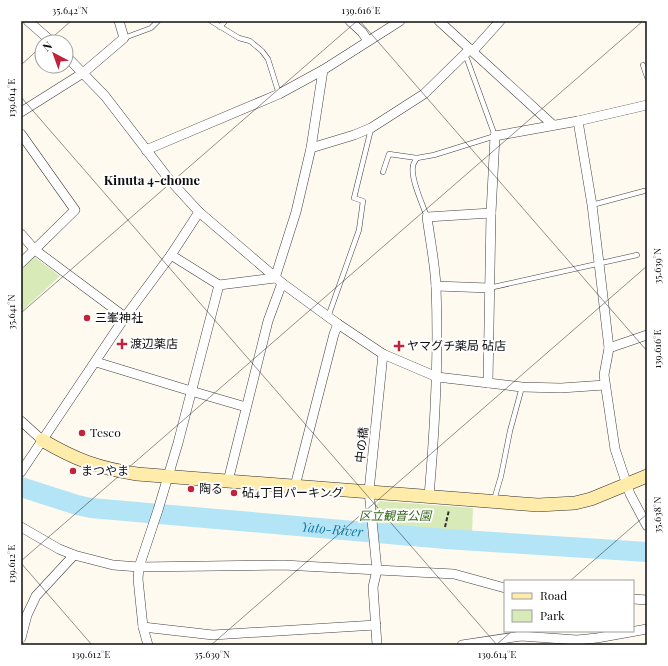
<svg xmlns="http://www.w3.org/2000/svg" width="668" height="666" font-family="'Playfair Display','Noto Sans JP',serif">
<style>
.green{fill:#d8eab8}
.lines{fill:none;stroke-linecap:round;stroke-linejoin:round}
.river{stroke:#b3e5f7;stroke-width:20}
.lane-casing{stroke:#414141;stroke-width:5.5}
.street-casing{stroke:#414141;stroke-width:10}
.secondary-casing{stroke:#303030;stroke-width:14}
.path{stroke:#303030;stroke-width:2;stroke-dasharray:4 2;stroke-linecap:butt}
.lane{stroke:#fff;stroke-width:4.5}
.street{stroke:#fff;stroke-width:9}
.secondary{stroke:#ffecaa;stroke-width:13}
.ticks{fill:none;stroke:#0e0e0e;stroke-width:1;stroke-opacity:0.45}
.poi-dot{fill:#c1233d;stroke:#fff;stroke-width:1.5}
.labels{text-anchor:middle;stroke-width:4;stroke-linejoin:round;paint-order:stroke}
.poi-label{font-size:12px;fill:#0e0e0e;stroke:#fff;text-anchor:start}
.street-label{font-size:12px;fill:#0e0e0e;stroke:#fff}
.park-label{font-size:12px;font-style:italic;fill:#35671d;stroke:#fff}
.neighbourhood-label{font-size:13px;font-weight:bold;fill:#0e0e0e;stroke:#fff}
.water-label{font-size:13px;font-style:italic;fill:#1575a2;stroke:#fff}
.neatline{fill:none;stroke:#0e0e0e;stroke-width:1.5}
.ticks-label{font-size:10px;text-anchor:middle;fill:#0e0e0e}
</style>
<rect width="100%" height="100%" fill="#fffaef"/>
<!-- green -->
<g class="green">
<polygon points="33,256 60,276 21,312 21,268"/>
<polygon points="380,501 473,508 472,534 377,528 375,506"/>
</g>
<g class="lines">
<!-- river -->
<path class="river" id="s1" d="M21 487 77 505 91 508 446 539 647 552"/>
<defs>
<g id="lane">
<polyline points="211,21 239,38 250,41 262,51 268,59 279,94"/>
<polyline points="220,27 225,21"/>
<polyline points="124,38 151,28 158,21"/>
<polyline points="643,65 647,77"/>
<path d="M417 158C416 160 413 163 413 166 410 178 423 205 427 217"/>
<polyline points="383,172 389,154 417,158 434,155 495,136 467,59 464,56"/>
<polyline points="592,205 644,191"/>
<polyline points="489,288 637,255"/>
<polyline points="328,317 359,230 363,201 354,198 371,129"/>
<polyline points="494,500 501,476 510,431 522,387"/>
</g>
<g id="street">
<polyline points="28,21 52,42"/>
<polyline points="350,21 362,32 368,41"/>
<polyline points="439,21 553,125"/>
<polyline points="473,51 500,21"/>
<polyline points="66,56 105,96 168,178 199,212 282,283 338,324 383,354 437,377 522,387 561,388 605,385"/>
<polyline points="21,112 83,73 124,38 119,21"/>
<polyline points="578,121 592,205 599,263 609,348 604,375 615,449 630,494 647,526"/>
<polyline points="21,134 75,210 21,263"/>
<polyline points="311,148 354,135 371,128 424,94 470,49"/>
<polyline points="146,150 279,94 323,70 400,21"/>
<polyline points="21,234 35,250 125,317"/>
<polyline points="171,255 219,285 275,278 296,212 311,148 323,70"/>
<polyline points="436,286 489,288"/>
<polyline points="609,348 647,335"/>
<polyline points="96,362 191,391 246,407"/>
<polyline points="488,383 491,213 495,136 578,121 647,105"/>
<polyline points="21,421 42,440"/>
<polyline points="21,472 125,317 171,255 199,212"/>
<polyline points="228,481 268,321 282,283"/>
<polyline points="295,486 334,334 338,324"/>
<path d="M429 496C435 427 439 357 436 287 435 263 430 240 427 217L491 213"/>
<polyline points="21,527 59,549 74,555 113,565 139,567 283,565 454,574 505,588"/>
<polyline points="633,599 647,600"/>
<polyline points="143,627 213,635 376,625"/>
<polyline points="21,638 27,615 36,596 74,555"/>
<polyline points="148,645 143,627 138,579 139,567 158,510 178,443 219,285"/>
<polyline points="377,645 373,587 377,570 369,491 383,354"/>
<polyline points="462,645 521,636 577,640 597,638 647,629"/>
</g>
<path id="secondary" d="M42 440C76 460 98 468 137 474L538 505 575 503 591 499 647 476"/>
</defs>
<!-- lane casing -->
<use href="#lane" class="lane-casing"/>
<!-- street casing -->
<use href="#street" class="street-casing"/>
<!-- secondary casing -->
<use href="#secondary" class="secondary-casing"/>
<!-- path -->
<polyline class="path" points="445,527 449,510"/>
<!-- lane -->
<use href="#lane" class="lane"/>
<!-- street -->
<use href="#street" class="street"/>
<!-- secondary -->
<use href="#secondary" class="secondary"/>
</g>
<!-- ticks -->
<path class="ticks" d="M360 21 647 351M47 42 71 21M21 65 42 46M21 97 497 645M21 313 357 21M21 561 643 21M21 563 92 645M570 581 647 514M211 645 647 266M496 645 512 631"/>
<!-- markers -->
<g class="poi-dot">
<circle cx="87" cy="318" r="4"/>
<path d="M120 338h4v4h4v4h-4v4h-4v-4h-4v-4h4z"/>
<path d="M397 340h4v4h4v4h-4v4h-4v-4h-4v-4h4z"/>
<circle cx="82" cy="433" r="4"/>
<circle cx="73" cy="471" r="4"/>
<circle cx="191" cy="489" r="4"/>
<circle cx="234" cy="493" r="4"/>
</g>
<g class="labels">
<!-- poi labels -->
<g class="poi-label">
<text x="95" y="322">三峯神社</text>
<text x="130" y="348">渡辺薬店</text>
<text x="407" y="350">ヤマグチ薬局 砧店</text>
<text x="90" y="437">Tesco</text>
<text x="81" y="475">まつやま</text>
<text x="199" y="493">陶る</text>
<text x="242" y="497">砧4丁目パーキング</text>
</g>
<!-- street labels -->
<g class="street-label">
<text transform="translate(362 445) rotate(-84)" y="4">中の橋</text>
</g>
<!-- park labels -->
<g class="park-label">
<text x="395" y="520">区立観音公園</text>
</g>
<!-- neighbourhood labels -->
<g class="neighbourhood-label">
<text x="152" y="185">Kinuta 4-chome</text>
</g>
<!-- water labels -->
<g class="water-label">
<text dy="5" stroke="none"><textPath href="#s1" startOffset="315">Yato-River</textPath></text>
</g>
</g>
<!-- border -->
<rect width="668" height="666" fill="none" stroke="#ffffff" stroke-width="44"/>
<!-- legend -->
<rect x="504" y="580" width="130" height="52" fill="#ffffff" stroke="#9f9f9f"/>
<rect x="512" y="593" width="20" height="6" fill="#ffecaa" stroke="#9f9f9f"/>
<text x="540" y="600" font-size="12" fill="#0e0e0e">Road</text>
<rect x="512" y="610" width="20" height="12" fill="#d8eab8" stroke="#9f9f9f"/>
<text x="540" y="620" font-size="12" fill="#0e0e0e">Park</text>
<!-- north arrow -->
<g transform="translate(54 54) rotate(319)"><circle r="19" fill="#ffffff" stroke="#9f9f9f"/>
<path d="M0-3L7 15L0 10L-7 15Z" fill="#c1233d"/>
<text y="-6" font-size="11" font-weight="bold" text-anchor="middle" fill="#0e0e0e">N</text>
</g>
<rect x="22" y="22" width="624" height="622" class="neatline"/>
<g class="ticks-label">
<text x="70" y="14">35.642°N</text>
<text x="361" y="14">139.616°E</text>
<text transform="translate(11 98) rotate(-90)" y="4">139.614°E</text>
<text transform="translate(657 266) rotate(-90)" y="4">35.639°N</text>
<text transform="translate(11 312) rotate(-90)" y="4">35.641°N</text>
<text transform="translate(657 349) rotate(-90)" y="4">139.616°E</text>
<text transform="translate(657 515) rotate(-90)" y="4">35.638°N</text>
<text transform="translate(11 564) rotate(-90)" y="4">139.612°E</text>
<text x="91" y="658">139.612°E</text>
<text x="212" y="658">35.639°N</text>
<text x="497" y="658">139.614°E</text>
</g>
</svg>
